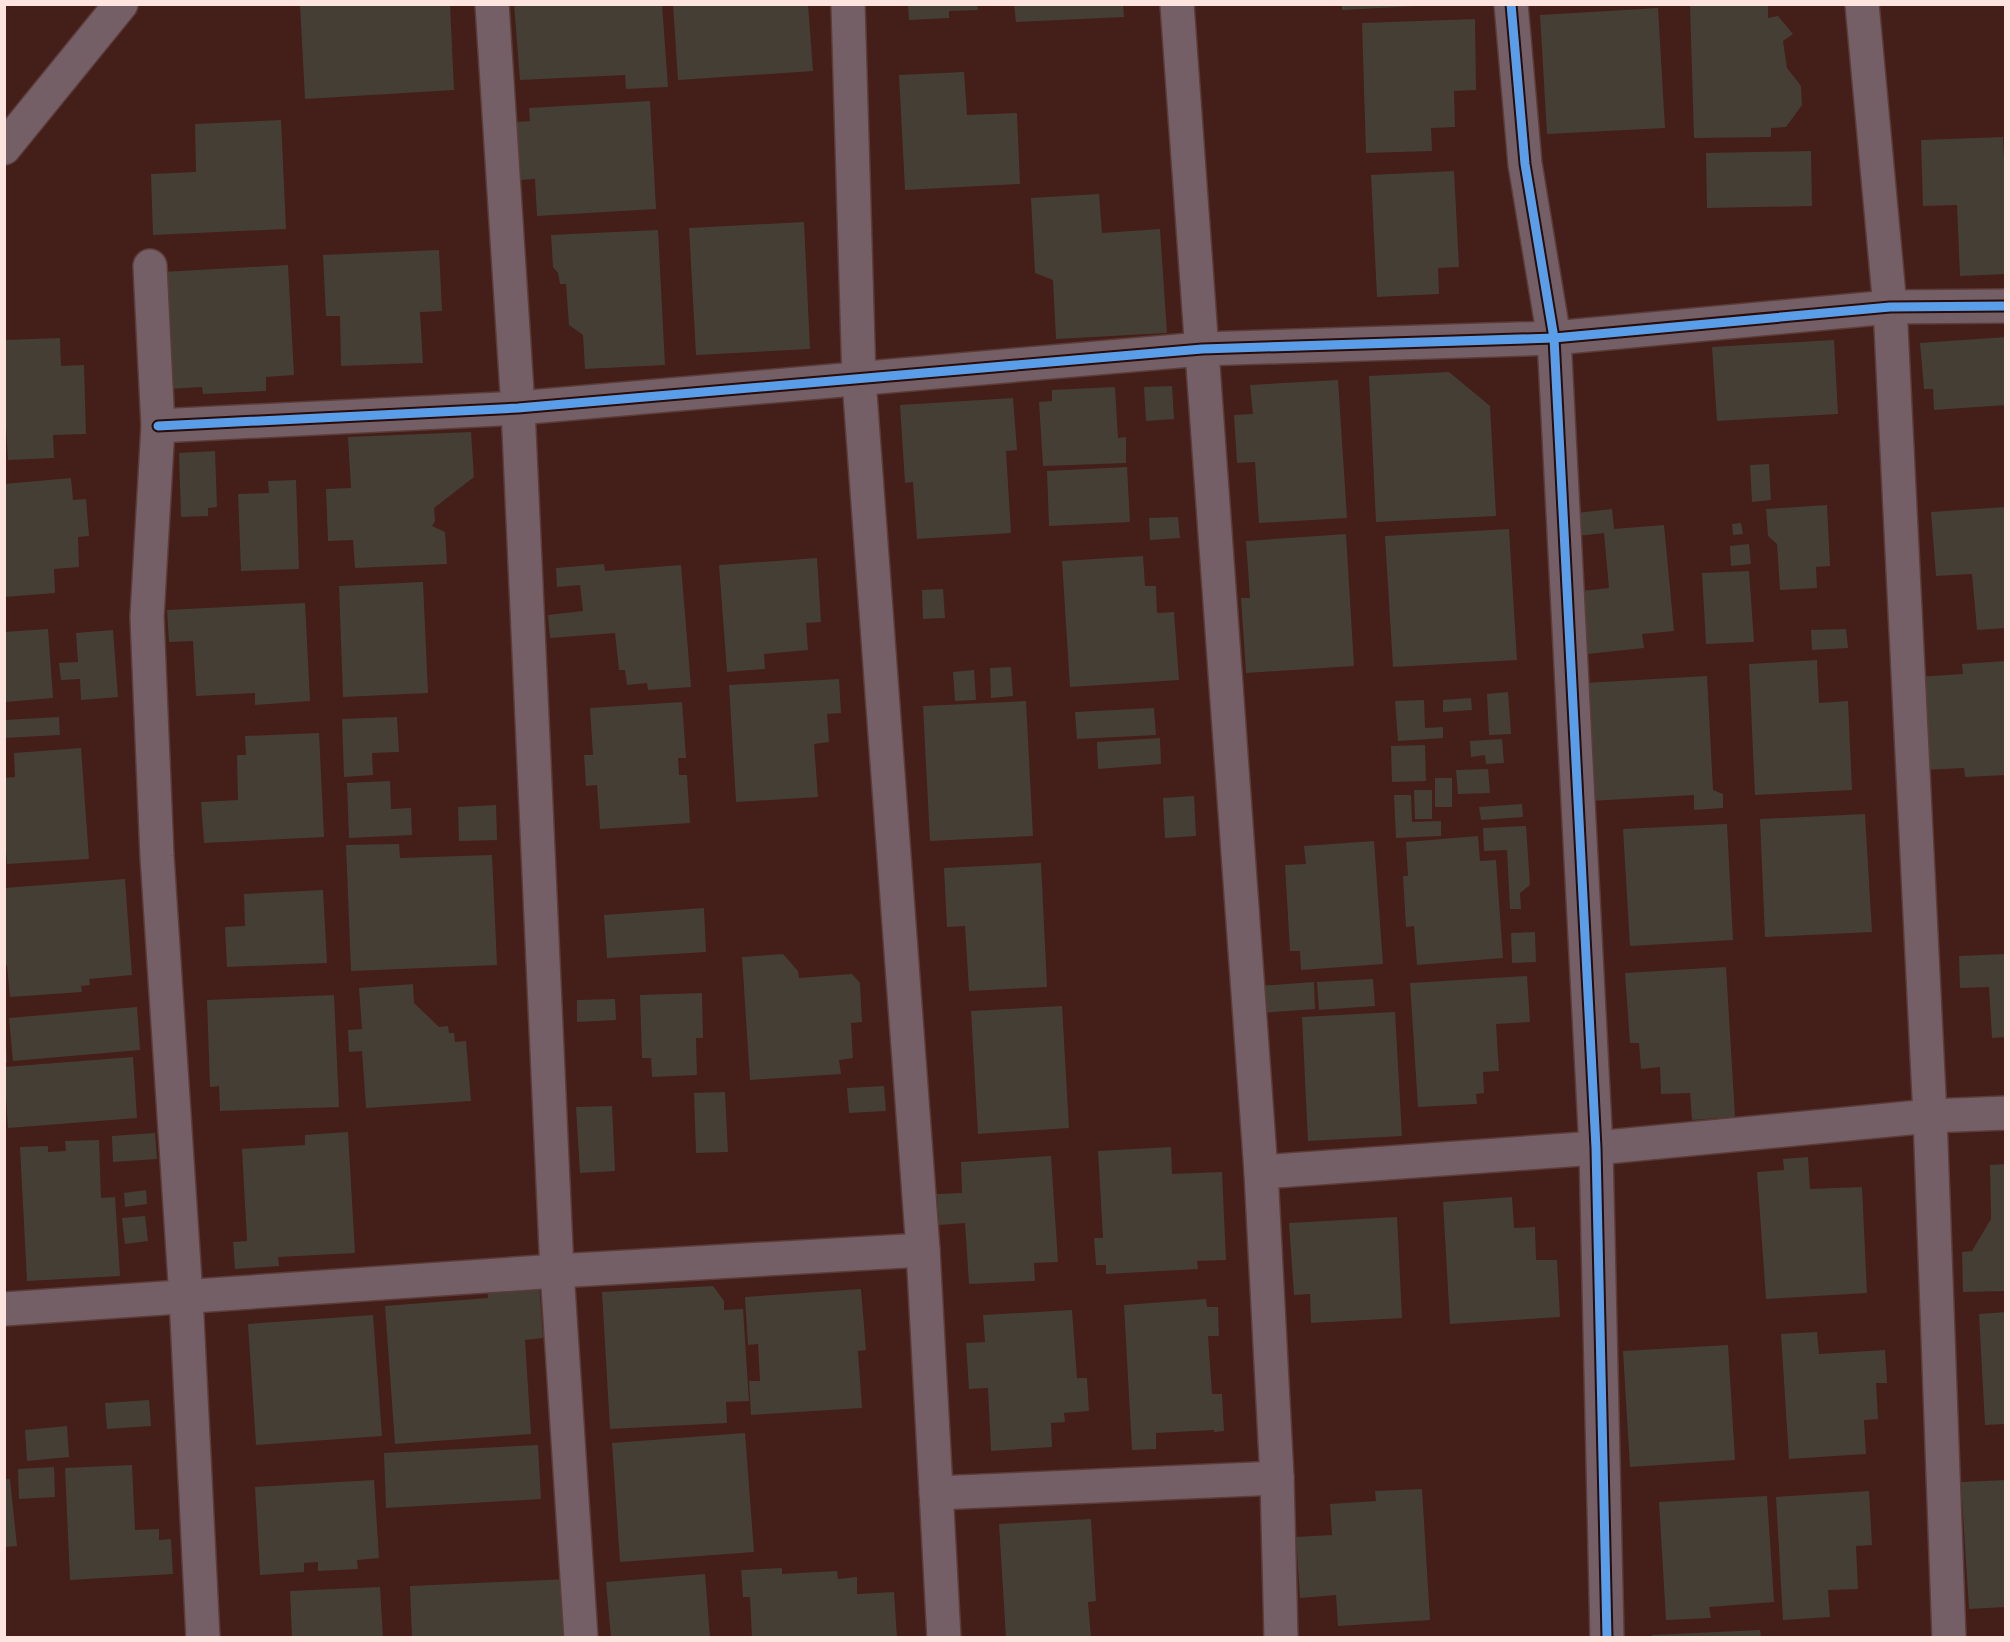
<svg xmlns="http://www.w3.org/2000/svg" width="2010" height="1642" font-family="'Varela Round',sans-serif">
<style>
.building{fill:#453e34}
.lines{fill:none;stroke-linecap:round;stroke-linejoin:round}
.minor-casing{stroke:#5b3c38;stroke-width:36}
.minor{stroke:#745f67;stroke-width:33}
.cycleway-casing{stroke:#290b07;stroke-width:13}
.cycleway{stroke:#5a9eea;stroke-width:9}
</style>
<rect width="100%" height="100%" fill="#441e19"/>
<!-- building -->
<g class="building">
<polygon points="300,4 450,4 454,90 305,99"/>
<polygon points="514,4 662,4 668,87 626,89 625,75 520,80"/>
<polygon points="673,4 808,4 813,71 678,80"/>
<polygon points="908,4 977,4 978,10 949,11 949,18 909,20"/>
<polygon points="1014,4 1123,4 1124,17 1016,22"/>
<polygon points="1342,4 1417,4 1417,6 1342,10"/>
<polygon points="1690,5 1768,5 1768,18 1778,16 1793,34 1783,41 1787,68 1801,86 1802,105 1786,127 1771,128 1771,137 1694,138"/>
<polygon points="1658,8 1665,128 1547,134 1540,15"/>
<polygon points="1475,19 1476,90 1454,91 1455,127 1431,128 1432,151 1366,153 1362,23"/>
<polygon points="964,72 967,115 1017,113 1020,184 905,190 899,75"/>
<polygon points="650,101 656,209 537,216 535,179 519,180 516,122 530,121 529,108"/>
<polygon points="281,120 286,229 153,235 151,174 196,172 195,124"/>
<polygon points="2003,137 2006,198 2006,274 1960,276 1957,205 1923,206 1921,140"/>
<polygon points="1811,151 1812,206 1707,208 1706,153"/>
<polygon points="1454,171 1459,267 1438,268 1439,294 1377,297 1371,175"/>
<polygon points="1099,194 1102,233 1160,229 1167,333 1056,339 1053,280 1035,273 1031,198"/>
<polygon points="804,222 810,349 696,355 689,228"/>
<polygon points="658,230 665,365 585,369 583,335 569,325 566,284 560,284 558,273 553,267 551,235"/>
<polygon points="439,250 442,311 420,312 423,363 341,366 340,316 326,316 323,255"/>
<polygon points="288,265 294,375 266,377 266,391 203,394 202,387 168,389 162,272"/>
<polygon points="2006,337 2006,405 1934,410 1933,389 1924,389 1920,343"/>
<polygon points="60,338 61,366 84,365 86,434 53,435 54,458 8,460 4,391 4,340"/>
<polygon points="1834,340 1838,414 1717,421 1712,347"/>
<polygon points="1449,372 1490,406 1496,516 1376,522 1369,376"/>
<polygon points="1338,380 1347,518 1259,523 1255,462 1237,463 1234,415 1253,414 1250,385"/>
<polygon points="1172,386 1174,419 1146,421 1144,387"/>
<polygon points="1115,387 1118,438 1126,437 1126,463 1043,466 1039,402 1052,401 1052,390"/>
<polygon points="1013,398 1017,450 1006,451 1011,533 917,539 913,482 905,483 900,405"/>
<polygon points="471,432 474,477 434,508 435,521 432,526 445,532 447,564 355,568 353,540 328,541 326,489 351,488 348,437"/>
<polygon points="215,451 217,507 208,508 208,516 181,517 179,453"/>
<polygon points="1769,464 1771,500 1752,502 1750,465"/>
<polygon points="1127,467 1130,522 1049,526 1047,471"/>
<polygon points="71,478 73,500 86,499 89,536 78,537 79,567 54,569 55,593 4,597 4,484"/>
<polygon points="296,480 299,569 241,571 238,494 269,493 268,481"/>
<polygon points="1827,505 1830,566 1816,567 1817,588 1780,590 1777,544 1768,536 1766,509"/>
<polygon points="2006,507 2006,628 1977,630 1972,574 1936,576 1931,512"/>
<polygon points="1612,509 1614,529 1664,525 1674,631 1642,634 1644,648 1578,655 1572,592 1609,588 1604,533 1578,536 1576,513"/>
<polygon points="1178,517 1180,538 1150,540 1149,518"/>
<polygon points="1741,523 1743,534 1733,535 1732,524"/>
<polygon points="1509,529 1517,660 1393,667 1385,536"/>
<polygon points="1346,534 1354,666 1246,673 1241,598 1250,598 1246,541"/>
<polygon points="1749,544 1751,564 1731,566 1730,546"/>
<polygon points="1143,556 1145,586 1156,586 1157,613 1174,612 1179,680 1070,687 1062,561"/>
<polygon points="817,558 821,622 806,623 808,650 764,654 765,669 727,672 719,565"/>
<polygon points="604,564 605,571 681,565 691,687 648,690 647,683 627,685 625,670 619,670 615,633 550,638 548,615 583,611 580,585 557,587 556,568"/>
<polygon points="1749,571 1754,642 1706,644 1702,573"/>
<polygon points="423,582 428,693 343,697 339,586"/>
<polygon points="943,589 945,618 923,619 922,590"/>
<polygon points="305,603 310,701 255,705 255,693 196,696 193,641 169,642 167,610"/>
<polygon points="48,629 53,698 5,702 4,632"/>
<polygon points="1846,629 1848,648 1812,650 1811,630"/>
<polygon points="113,630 118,697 81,700 80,679 61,680 59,663 78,662 76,633"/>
<polygon points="1817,660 1819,703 1848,701 1852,790 1755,795 1749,664"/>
<polygon points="2006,661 2006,775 1965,777 1964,768 1923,770 1917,677 1963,674 1962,664"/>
<polygon points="1011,667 1013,696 991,698 990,668"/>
<polygon points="974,670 976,700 955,701 953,672"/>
<polygon points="1707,676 1713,790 1723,794 1723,808 1694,810 1694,795 1591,801 1584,683"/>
<polygon points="839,679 841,713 827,714 829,742 814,744 818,797 736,802 729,685"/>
<polygon points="1508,692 1511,734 1489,735 1487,694"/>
<polygon points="1471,698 1472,710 1443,712 1443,700"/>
<polygon points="1424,700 1425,728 1443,727 1443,738 1398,741 1395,701"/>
<polygon points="1026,701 1033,836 930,841 923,706"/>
<polygon points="682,702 686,758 678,758 679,775 687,775 690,823 600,829 597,785 586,786 584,755 593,755 590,708"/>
<polygon points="1154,708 1156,735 1077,739 1075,712"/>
<polygon points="59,717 60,735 4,738 4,720"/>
<polygon points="397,717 399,752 372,753 373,775 344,777 342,719"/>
<polygon points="319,733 324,837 204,843 201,802 238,800 237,755 246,755 245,736"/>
<polygon points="1160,738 1161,764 1098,769 1097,742"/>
<polygon points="1502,739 1504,763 1486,764 1485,755 1471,757 1470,741"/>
<polygon points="1425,745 1426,781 1392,782 1391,746"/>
<polygon points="81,748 89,859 7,864 4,826 4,778 15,777 14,753"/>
<polygon points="1488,769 1490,793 1458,794 1456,770"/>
<rect x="1435" y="778" width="17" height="29"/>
<polygon points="390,781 391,809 411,808 412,835 349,838 347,783"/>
<polygon points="1414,790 1432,790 1432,819 1415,819"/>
<polygon points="1394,795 1411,795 1412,822 1441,821 1441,836 1396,838"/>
<polygon points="1194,796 1196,836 1165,838 1163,798"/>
<polygon points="1522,804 1523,817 1481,820 1479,807"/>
<polygon points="496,805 497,840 459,841 458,807"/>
<polygon points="1865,814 1872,932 1765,937 1760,819"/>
<polygon points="1727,824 1733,940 1630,946 1623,829"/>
<polygon points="1526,826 1530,885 1520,893 1521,909 1510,909 1507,850 1484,851 1483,828"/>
<polygon points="1478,836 1480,861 1496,860 1503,958 1417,965 1414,926 1406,927 1403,876 1408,876 1406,842"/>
<polygon points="1374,841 1383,964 1301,970 1300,951 1290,951 1285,865 1306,864 1304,846"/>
<polygon points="399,844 400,858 492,855 497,965 351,971 346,845"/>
<polygon points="1041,863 1047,987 969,991 965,926 947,927 944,868"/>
<polygon points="125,879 132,975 89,979 90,985 81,986 82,992 10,997 7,965 4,965 4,888"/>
<polygon points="323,890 327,963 227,967 225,927 245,926 244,894"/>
<polygon points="704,908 706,952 607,958 604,915"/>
<polygon points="1535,932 1536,962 1512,963 1511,933"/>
<polygon points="783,954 798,971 799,978 852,974 860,983 862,1022 851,1023 853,1058 839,1060 841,1074 750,1080 742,957"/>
<polygon points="2006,954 2006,1037 1992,1038 1989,987 1960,988 1959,956"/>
<polygon points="1726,967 1735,1117 1692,1120 1690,1093 1661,1094 1660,1067 1641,1069 1639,1043 1630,1043 1625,973"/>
<polygon points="1527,976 1530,1022 1496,1024 1499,1071 1483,1072 1484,1093 1476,1094 1477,1104 1418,1107 1410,983"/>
<polygon points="1373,979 1375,1006 1319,1010 1317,982"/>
<polygon points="1314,982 1315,1009 1260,1013 1258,986"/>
<polygon points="413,984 414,1003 439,1027 448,1026 449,1033 454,1033 455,1042 466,1041 471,1101 366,1108 362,1051 349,1052 348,1030 362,1029 359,988"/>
<polygon points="702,993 703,1038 696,1038 697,1075 652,1077 651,1058 642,1058 640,995"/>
<polygon points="334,995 339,1107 220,1111 219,1086 210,1087 207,1000"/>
<polygon points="615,999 616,1020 577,1022 577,1000"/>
<polygon points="1062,1006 1069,1128 978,1134 971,1011"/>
<polygon points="137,1007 140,1050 13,1061 9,1018"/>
<polygon points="1395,1012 1402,1136 1308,1141 1302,1017"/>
<polygon points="4,1044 6,1044 7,1062 4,1062"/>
<polygon points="133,1057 137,1118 8,1128 4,1067"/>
<polygon points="884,1086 886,1111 849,1113 847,1088"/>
<polygon points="725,1092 728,1152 696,1153 694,1093"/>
<polygon points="612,1106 615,1171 580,1173 576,1107"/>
<polygon points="348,1132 355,1253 278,1257 279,1266 235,1269 233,1242 247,1241 242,1149 305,1145 305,1135"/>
<polygon points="155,1133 157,1159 113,1162 112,1136"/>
<polygon points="99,1140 101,1198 115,1197 120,1276 27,1281 20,1147 48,1146 48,1152 66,1151 65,1141"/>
<polygon points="1171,1147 1172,1174 1222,1172 1226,1260 1197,1261 1198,1269 1106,1274 1106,1265 1096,1265 1094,1238 1103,1238 1098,1151"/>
<polygon points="1051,1156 1058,1262 1034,1263 1035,1281 969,1284 965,1223 939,1225 937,1194 962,1193 961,1162"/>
<polygon points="1808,1157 1810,1189 1862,1187 1867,1293 1766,1299 1757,1172 1784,1170 1783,1159"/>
<polygon points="2006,1164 2006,1291 1963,1292 1962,1252 1972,1251 1991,1219 1990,1165"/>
<polygon points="146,1190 147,1204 125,1207 124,1193"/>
<polygon points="1512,1197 1514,1228 1535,1227 1536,1260 1557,1260 1560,1317 1450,1324 1443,1202"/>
<polygon points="145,1216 148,1241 125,1244 122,1218"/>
<polygon points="1397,1217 1402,1318 1311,1323 1310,1294 1294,1295 1289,1223"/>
<polygon points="539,1282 543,1338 525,1340 531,1434 395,1444 385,1306 488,1298 487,1285"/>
<polygon points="713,1286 724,1301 724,1310 743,1309 749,1401 726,1402 727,1423 610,1429 602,1292"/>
<polygon points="861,1289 866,1350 858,1351 862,1408 751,1415 749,1381 760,1381 758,1344 748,1345 745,1297"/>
<polygon points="1206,1299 1207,1307 1218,1307 1219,1336 1208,1336 1212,1394 1222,1394 1224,1431 1214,1432 1214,1430 1156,1433 1156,1449 1132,1450 1124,1305"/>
<polygon points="1072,1310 1077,1378 1087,1378 1089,1411 1064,1413 1065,1422 1051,1423 1052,1447 991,1451 988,1388 969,1389 966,1343 985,1342 983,1315"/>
<polygon points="2006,1312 2006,1424 1985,1425 1979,1314"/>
<polygon points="373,1315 382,1436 256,1445 248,1324"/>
<polygon points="1817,1332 1819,1354 1885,1350 1887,1383 1876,1383 1878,1419 1864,1420 1866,1454 1789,1459 1781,1334"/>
<polygon points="1728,1345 1735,1460 1630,1467 1623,1351"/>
<polygon points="149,1400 151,1426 107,1429 105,1403"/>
<polygon points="67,1426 69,1457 27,1461 25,1430"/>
<polygon points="745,1433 754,1552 620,1562 612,1443"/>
<polygon points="538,1445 541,1499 386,1508 384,1453"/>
<polygon points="132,1465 135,1530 159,1529 159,1540 171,1539 173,1574 70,1580 65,1468"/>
<polygon points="54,1467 55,1497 19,1499 18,1469"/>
<polygon points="4,1479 10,1479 17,1546 4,1547"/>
<polygon points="374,1480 379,1558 357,1560 358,1569 318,1571 318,1562 304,1563 304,1572 260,1575 255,1487"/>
<polygon points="2006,1480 2006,1607 1969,1609 1961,1482"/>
<polygon points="1422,1489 1430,1620 1338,1626 1336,1595 1300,1598 1296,1537 1332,1535 1330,1504 1376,1501 1375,1491"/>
<polygon points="1869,1491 1872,1545 1856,1546 1858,1589 1828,1590 1830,1617 1783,1620 1776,1497"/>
<polygon points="1767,1496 1774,1602 1709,1607 1711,1618 1666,1620 1659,1502"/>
<polygon points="1091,1519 1096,1601 1088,1602 1091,1638 1006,1638 999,1524"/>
<polygon points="782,1568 782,1574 837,1571 838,1579 857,1577 857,1594 894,1592 897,1638 752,1638 750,1597 743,1597 741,1570"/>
<polygon points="705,1574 710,1638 611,1638 606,1582"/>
<polygon points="567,1579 570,1638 412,1638 410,1586"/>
<polygon points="380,1587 383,1638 292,1638 290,1591"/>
<polygon points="1760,1630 1761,1638 1652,1638 1652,1635"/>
</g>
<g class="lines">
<defs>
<g id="minor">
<polyline points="492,4 518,408 557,1271 581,1638"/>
<polyline points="848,4 859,380 923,1250 944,1638"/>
<polyline points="1177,4 1261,1172 1277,1478 1281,1638"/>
<polyline points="1511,4 1525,164 1554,338 1596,1148 1607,1638"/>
<polyline points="1862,4 1890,307 1930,1116 1949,1638"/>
<polyline points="4,148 121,4"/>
<polyline points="150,266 158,426 147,617 157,856 186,1297 203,1638"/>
<polyline points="158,426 518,408 1202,349 1554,338 1890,307 2006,306"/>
<polyline points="1261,1172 1596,1148 1930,1116 2006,1113"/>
<polyline points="4,1309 557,1271 923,1250"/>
<polyline points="936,1493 1277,1478"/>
</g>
</defs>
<!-- minor casing -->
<use href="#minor" class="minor-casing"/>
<!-- minor -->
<use href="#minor" class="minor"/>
<defs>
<g id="cycleway">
<polyline points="1511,4 1525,164 1554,338 1596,1148 1607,1638"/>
<polyline points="158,426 518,408 1202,349 1554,338 1890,307 2006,306"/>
</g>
</defs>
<!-- cycleway casing -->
<use href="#cycleway" class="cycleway-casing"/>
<!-- cycleway -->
<use href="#cycleway" class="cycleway"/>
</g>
<!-- border -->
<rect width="2010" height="1642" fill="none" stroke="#fee4de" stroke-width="12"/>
</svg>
